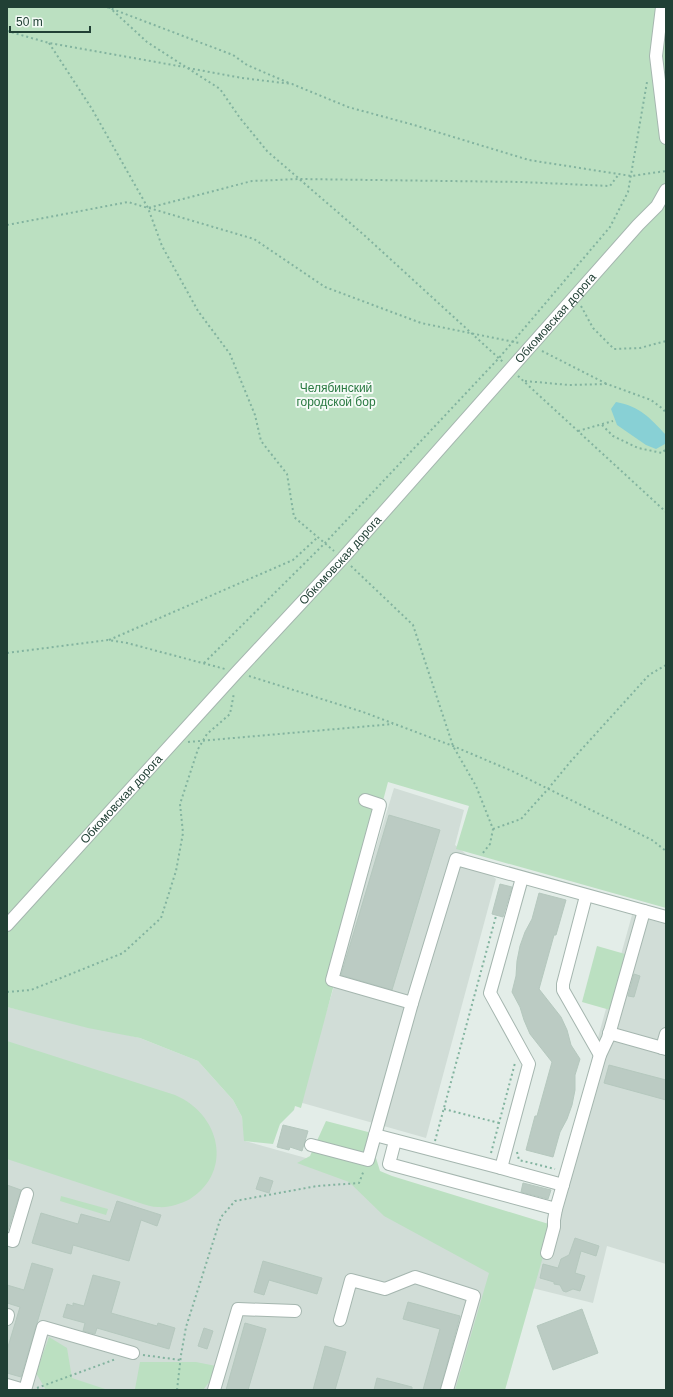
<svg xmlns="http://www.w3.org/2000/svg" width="673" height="1397" font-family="Arial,sans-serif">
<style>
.built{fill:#d1ddd7}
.green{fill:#bbe0c1}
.water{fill:#88d0d5}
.building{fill:#bbcbc3;stroke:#b5c8be}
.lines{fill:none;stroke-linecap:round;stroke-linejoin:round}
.minor-casing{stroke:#a5b6af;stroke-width:14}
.path{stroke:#82b39f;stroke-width:2;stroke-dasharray:2 3;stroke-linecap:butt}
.minor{stroke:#fff;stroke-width:12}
.labels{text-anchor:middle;stroke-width:4;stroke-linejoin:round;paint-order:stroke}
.street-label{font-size:12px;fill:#214035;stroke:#f4faf6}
.park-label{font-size:12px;fill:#297941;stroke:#f4faf6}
</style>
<rect width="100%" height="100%" fill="#e3ede8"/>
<!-- built -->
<g class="built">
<polygon points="394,788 464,810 455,845 496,879 426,1138 299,1102"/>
<polygon points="632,915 666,924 666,1264 607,1246 593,1303 528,1287 498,1390 7,1390 7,1007 140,1038 198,1061 233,1100 242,1117 245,1141 546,1225"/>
</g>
<!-- green -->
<g class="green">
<polygon points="7,7 666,7 666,908 456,849 469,806 388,782 301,1108 295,1106 294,1110 280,1124 273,1144 244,1141 242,1117 233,1100 198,1061 140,1038 88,1028 7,1007"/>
<polygon points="597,946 625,954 610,1010 582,1002"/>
<path d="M7 1041 175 1095C220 1114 234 1171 190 1199 180 1204 169 1208 158 1207 152 1207 146 1205 140 1203L7 1159Z"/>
<polygon points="326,1121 368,1132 380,1171 392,1176 552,1225 505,1390 455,1390 489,1273 384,1216 349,1182 297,1163 310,1156"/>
<polygon points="61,1196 108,1209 106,1215 60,1201"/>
<polygon points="49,1337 67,1348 72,1378 108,1390 46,1390 36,1373"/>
<polygon points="140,1362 196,1362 221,1367 203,1390 120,1390 135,1389"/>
</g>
<!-- water -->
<path class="water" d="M616 402C641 407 649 417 666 435L665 444 656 449 646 445 617 425 611 409Z"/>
<!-- building -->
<g class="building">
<polygon points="389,815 440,830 392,990 341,975"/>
<polygon points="500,884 512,887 503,917 492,914"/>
<polygon points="539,893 566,900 556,935 554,935 539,989 561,1017 567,1030 571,1045 580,1059 575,1075 575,1090 572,1105 567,1119 560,1132 553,1157 526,1150 535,1116 537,1116 552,1062 530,1034 524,1020 520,1007 512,992 516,976 517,961 520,946 525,932 532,919"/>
<polygon points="634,974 640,976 634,997 628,996"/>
<polygon points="609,1065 666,1080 666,1100 604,1083"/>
<polygon points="283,1125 308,1131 302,1151 290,1147 289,1150 277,1147"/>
<polygon points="260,1177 273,1181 269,1193 256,1189"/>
<polygon points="523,1183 551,1190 548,1199 521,1192"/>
<polygon points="7,1185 21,1190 8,1230 7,1230"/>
<polygon points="117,1201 161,1215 157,1226 141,1220 129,1261 73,1245 71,1254 32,1243 41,1213 78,1224 81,1214 110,1222"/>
<polygon points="575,1238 599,1246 596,1256 581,1251 575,1273 585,1276 580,1291 573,1289 566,1292 563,1291 560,1285 554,1284 554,1282 540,1278 543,1264 558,1268 561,1259 569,1255"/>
<polygon points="263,1261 322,1278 317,1294 269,1280 264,1295 254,1292"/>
<polygon points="32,1263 53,1269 21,1377 7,1373 7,1350 20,1307 7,1303 7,1285 24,1290"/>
<polygon points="93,1275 120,1282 111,1313 157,1326 158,1323 175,1328 169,1349 97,1328 95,1334 83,1331 85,1323 63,1317 67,1304 73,1306 73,1303 84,1306"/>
<polygon points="408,1302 460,1316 440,1390 423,1390 440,1329 403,1319"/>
<polygon points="582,1309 598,1353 553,1370 537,1326"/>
<polygon points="245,1323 266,1329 248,1390 226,1390"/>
<polygon points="204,1328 213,1331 207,1349 198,1346"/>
<polygon points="325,1346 346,1352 337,1383 335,1390 313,1390"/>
<polygon points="377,1378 412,1387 412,1390 374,1390"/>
</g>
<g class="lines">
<defs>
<g id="minor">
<polyline points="662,7 656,56 666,138"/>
<polyline points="365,800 380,805 332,980 412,1003"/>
<polyline points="586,896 563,984 563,990 600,1055"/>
<path id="s1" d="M7 925 237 672 343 558 638 225 657 206 666 190"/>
<polyline points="609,1033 666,1049"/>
<polyline points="662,1048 666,1034"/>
<polyline points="375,1135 501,1168 529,1064 490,993 522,878"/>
<polyline points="395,1141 389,1164 556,1209"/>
<polyline points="311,1145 368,1160 412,1003 456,859 666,917"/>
<polyline points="501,1168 563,1185"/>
<polyline points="7,1239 13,1241 27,1194"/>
<polyline points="547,1253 554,1227 554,1220 556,1209 600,1055 608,1038 644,911"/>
<polyline points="7,1315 8,1315 7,1319"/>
<polyline points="340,1320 351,1280 385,1289 415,1277 474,1296 447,1390"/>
<polyline points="7,1385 24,1390"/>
<polyline points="25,1390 43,1327 133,1353"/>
<polyline points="214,1390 238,1309 295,1311"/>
</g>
</defs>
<!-- minor casing -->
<use href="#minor" class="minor-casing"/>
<!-- path -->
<g class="path">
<polyline points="107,7 233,55 247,65 289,83"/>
<polyline points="109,7 147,42 220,89 240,118 267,151 364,235 503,362"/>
<polyline points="7,31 49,43 184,67"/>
<polyline points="49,43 92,109 148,208 162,246 198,311 230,354 255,415 261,441 287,474 294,517 334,551"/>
<polyline points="188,68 242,78 292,84 348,107 414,125 529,160 631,176 666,171"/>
<polyline points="149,208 254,239 325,287 421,323 519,343"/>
<polyline points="7,225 128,202 148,208 252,181 299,179 522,182 610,186 619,174"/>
<polyline points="581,306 593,328 614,349 640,348 666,341"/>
<polyline points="542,351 607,384"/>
<polyline points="518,376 666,512"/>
<polyline points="525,381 569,385 607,384 651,400 663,409 666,413"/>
<polyline points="602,425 613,436 638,448 662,453 666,449"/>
<polyline points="578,431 613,421"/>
<polyline points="351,566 413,625 453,746 476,786 493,829 490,844 482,854"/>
<polyline points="109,640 293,560 318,537"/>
<polyline points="7,653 108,640 127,643 225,669"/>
<polyline points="204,663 325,543 499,358 610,227 628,192 647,82"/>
<polyline points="249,676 363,712 453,746 512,771 652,840 666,851"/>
<polyline points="188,742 393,724"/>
<polyline points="493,829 521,819 548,789 571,761 649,675 666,665"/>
<polyline points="7,992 31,990 123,953 161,918 176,871 183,833 180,804 198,749 207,734 230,714 234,693"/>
<polyline points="444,1109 499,1123"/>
<polyline points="435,1141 496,916"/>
<polyline points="517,1152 519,1160 555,1169"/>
<polyline points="491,1153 515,1063"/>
<polyline points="143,1355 180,1360"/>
<polyline points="37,1388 116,1359"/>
<polyline points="177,1390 181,1355 186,1327 221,1217 235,1201 317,1186 359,1183 364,1170"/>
</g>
<!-- minor -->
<use href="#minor" class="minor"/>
</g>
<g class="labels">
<!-- street labels -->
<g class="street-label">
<text dy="4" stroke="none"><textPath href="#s1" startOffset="818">Обкомовская дорога</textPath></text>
<text dy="4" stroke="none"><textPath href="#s1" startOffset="494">Обкомовская дорога</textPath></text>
<text dy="4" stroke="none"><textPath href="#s1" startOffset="170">Обкомовская дорога</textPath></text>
</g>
<!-- park labels -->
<g class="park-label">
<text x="336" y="392">Челябинский<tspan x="336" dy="14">городской бор</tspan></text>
</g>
</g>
<!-- border -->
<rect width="673" height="1397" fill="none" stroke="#214035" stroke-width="16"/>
<!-- scale -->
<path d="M10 26v6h80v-6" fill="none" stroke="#214035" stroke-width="2"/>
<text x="16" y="26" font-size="12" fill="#214035" stroke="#f4faf6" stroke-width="3" paint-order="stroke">50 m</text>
</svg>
